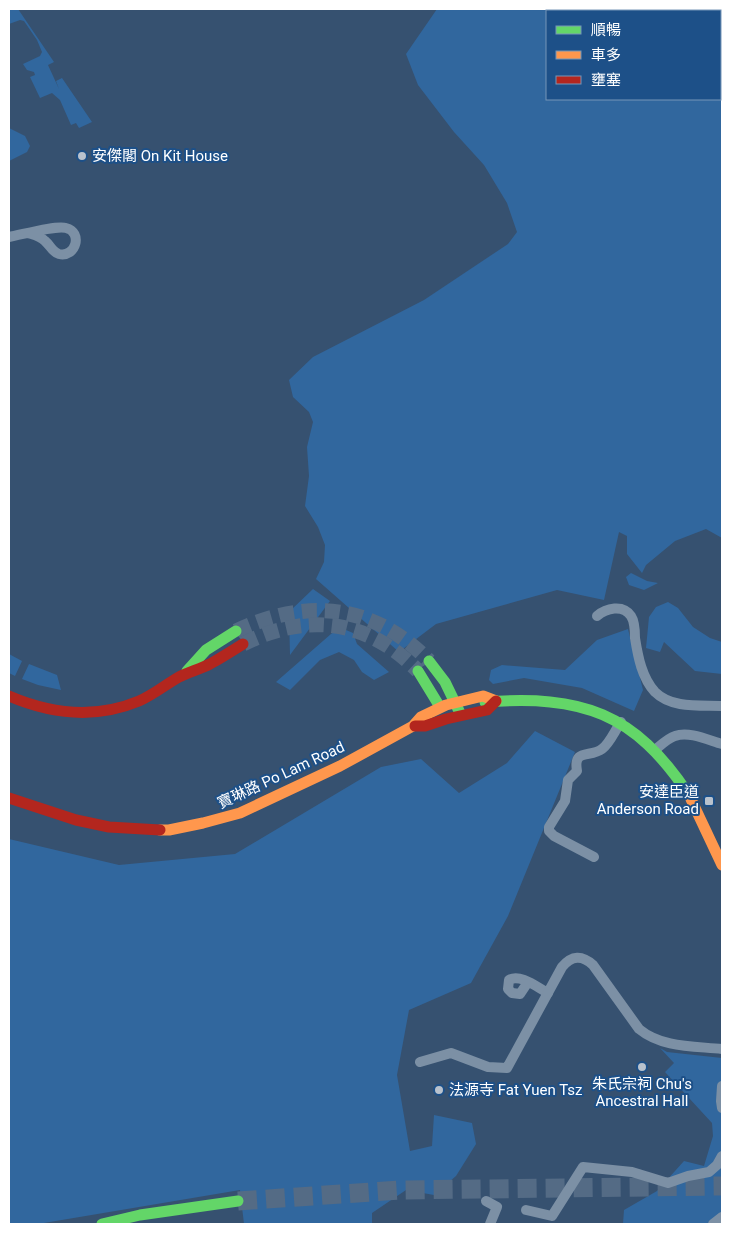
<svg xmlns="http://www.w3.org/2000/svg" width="731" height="1233" font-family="Roboto,'Noto Sans TC',sans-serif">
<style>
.green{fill:#31679e;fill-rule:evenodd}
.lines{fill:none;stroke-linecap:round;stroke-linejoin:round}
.secondary-tunnel{stroke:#546b85;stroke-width:15;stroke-dasharray:15 8;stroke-linecap:butt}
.highway-tunnel{stroke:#546b85;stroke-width:19;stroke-dasharray:19 9;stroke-linecap:butt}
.street{stroke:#7c90a5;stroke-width:10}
.fast{stroke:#63d668;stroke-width:11}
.slow{stroke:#ff974d;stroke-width:11}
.jam{stroke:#b3261e;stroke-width:11}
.poi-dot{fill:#b9c2cd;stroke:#1d5088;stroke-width:2}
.labels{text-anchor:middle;stroke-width:4;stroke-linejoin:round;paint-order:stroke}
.poi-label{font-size:15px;fill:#fff;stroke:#1d5088;text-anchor:start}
.street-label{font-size:15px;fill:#fff;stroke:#1d5088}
</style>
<rect width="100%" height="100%" fill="#365170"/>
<!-- green -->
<g class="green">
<polygon points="9,9 18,9 54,62 48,65 59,89 56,81 62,78 92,122 79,128 76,123 71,125 60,100 52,93 40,98 30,77 35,75 34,72 27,70 23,64 40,56 42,52 37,40 24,21 20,20 9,24"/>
<path d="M437 9H722V538L706 529 675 541 646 565 642 573 627 554V536L619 532 604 600 557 590 436 624 399 652 316 579 324 562 325 545 318 527 305 506 309 476 307 447 313 422 309 412 293 397 289 380 313 357 424 300 508 244 517 232 507 203 484 165 454 132 418 85 406 54ZM547 11H720V99H547Z"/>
<polygon points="9,128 25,136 30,146 27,152 9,161"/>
<polygon points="631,573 647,581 658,583 644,590 629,585 626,577"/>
<polygon points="313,589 330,601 290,655 289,612"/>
<polygon points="668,602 678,608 693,627 710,638 722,642 722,674 695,671 664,642 660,652 646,648 649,617 656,607"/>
<polygon points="339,627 353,633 357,644 389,672 374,680 362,672 354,660 339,652 320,660 290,690 276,682"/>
<polygon points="628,629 643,690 634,711 582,688 524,678 493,684 489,680 491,670 502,665 565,670 597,640"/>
<polygon points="9,654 22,661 15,676 9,673"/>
<polygon points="29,664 57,675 61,690 38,685 22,679"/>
<polygon points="535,731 575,752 508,916 471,983 409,1010 397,1075 410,1151 432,1146 434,1115 472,1123 476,1144 456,1176 434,1195 406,1190 372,1213 372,1224 244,1224 240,1190 38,1224 9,1224 9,839 119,865 235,854 381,767 421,759 459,793 507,763"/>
<polygon points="660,1048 667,1052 722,1058 722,1224 623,1224 624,1210 657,1191 684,1161 704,1166 713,1136 712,1123 665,1072 674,1063"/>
</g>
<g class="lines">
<!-- secondary-tunnel -->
<g class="secondary-tunnel">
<path d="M236 631C306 598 373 603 429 661"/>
<path d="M243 644C307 612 367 619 418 671"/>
</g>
<!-- highway-tunnel -->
<polyline class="highway-tunnel" points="238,1201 401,1190 722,1186"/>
<!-- street -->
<g class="street">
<path d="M9 237C21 235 56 225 66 228 83 232 76 258 59 254 52 252 50 245 45 241 40 236 34 235 28 233"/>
<path d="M597 616C606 608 623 604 631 616 635 622 635 631 635 638 638 657 642 678 655 692 672 709 701 705 722 706"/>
<path d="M655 750C661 745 668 738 675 736 689 731 708 740 722 744"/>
<path d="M594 857 554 836 549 831V827L565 801 568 780 577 771C573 748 590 758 602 749 610 743 615 730 621 722"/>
<path d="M528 982 520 994 512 993 508 989 509 980C520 973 538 988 548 993"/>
<path d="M420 1062 451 1053 488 1067 507 1068 562 967C572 955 582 955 593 965L639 1029C662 1048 694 1046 722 1049"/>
<polyline points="722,1086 721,1101 722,1108"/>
<polyline points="486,1201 497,1207 490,1224"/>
<polyline points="526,1210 552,1216 583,1167 632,1172 668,1183 688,1176 709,1172 717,1165 722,1156"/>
<polyline points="713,1224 722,1217"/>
</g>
<!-- fast -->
<g class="fast">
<polyline points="429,661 445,682 460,713"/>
<polyline points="187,671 206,650 236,631"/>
<polyline points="418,671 440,707"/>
<path d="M485 702C582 695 634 712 689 795"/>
<polyline points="102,1224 140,1215 238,1201"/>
</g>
<!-- slow -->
<g class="slow">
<polyline points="689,795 722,865"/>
<polyline points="160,830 169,830 203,823 240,813 340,766 413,726 421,717 446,705 483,696 496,701"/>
</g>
<!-- jam -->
<g class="jam">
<path d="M9 696C51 714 96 719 139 701 153 695 165 685 179 677 189 672 200 669 210 664 221 658 232 651 243 644"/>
<polyline points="415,726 425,726 446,719 487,710 496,701"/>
<polyline points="9,798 76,820 109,827 160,830"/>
</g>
</g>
<!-- markers -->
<g class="poi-dot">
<circle cx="82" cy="156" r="5"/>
<rect x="704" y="796" width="10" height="10" rx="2.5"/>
<circle cx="642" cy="1067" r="5"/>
<circle cx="439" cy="1090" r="5"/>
</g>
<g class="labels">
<!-- poi labels -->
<g class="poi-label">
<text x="92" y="161">安傑閣 On Kit House</text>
<text x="699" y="797" text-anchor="end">安達臣道<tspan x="699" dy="17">Anderson Road</tspan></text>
<text x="642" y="1089" text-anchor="middle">朱氏宗祠 Chu's<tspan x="642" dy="17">Ancestral Hall</tspan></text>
<text x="449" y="1095">法源寺 Fat Yuen Tsz</text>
</g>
<!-- street labels -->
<g class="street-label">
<text transform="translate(281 775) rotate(-25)" y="5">寶琳路 Po Lam Road</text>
</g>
</g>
<!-- border -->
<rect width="731" height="1233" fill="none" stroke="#ffffff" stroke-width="20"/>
<!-- legend -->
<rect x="546" y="10" width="175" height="90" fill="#1d5088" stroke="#7796b8"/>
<rect x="556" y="26" width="25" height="8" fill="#63d668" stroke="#7796b8"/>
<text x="591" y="35" font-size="15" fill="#ffffff">順暢</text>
<rect x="556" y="51" width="25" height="8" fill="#ff974d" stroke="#7796b8"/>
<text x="591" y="60" font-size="15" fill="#ffffff">車多</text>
<rect x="556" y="76" width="25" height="8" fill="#b3261e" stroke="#7796b8"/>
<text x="591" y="85" font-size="15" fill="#ffffff">壅塞</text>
</svg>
